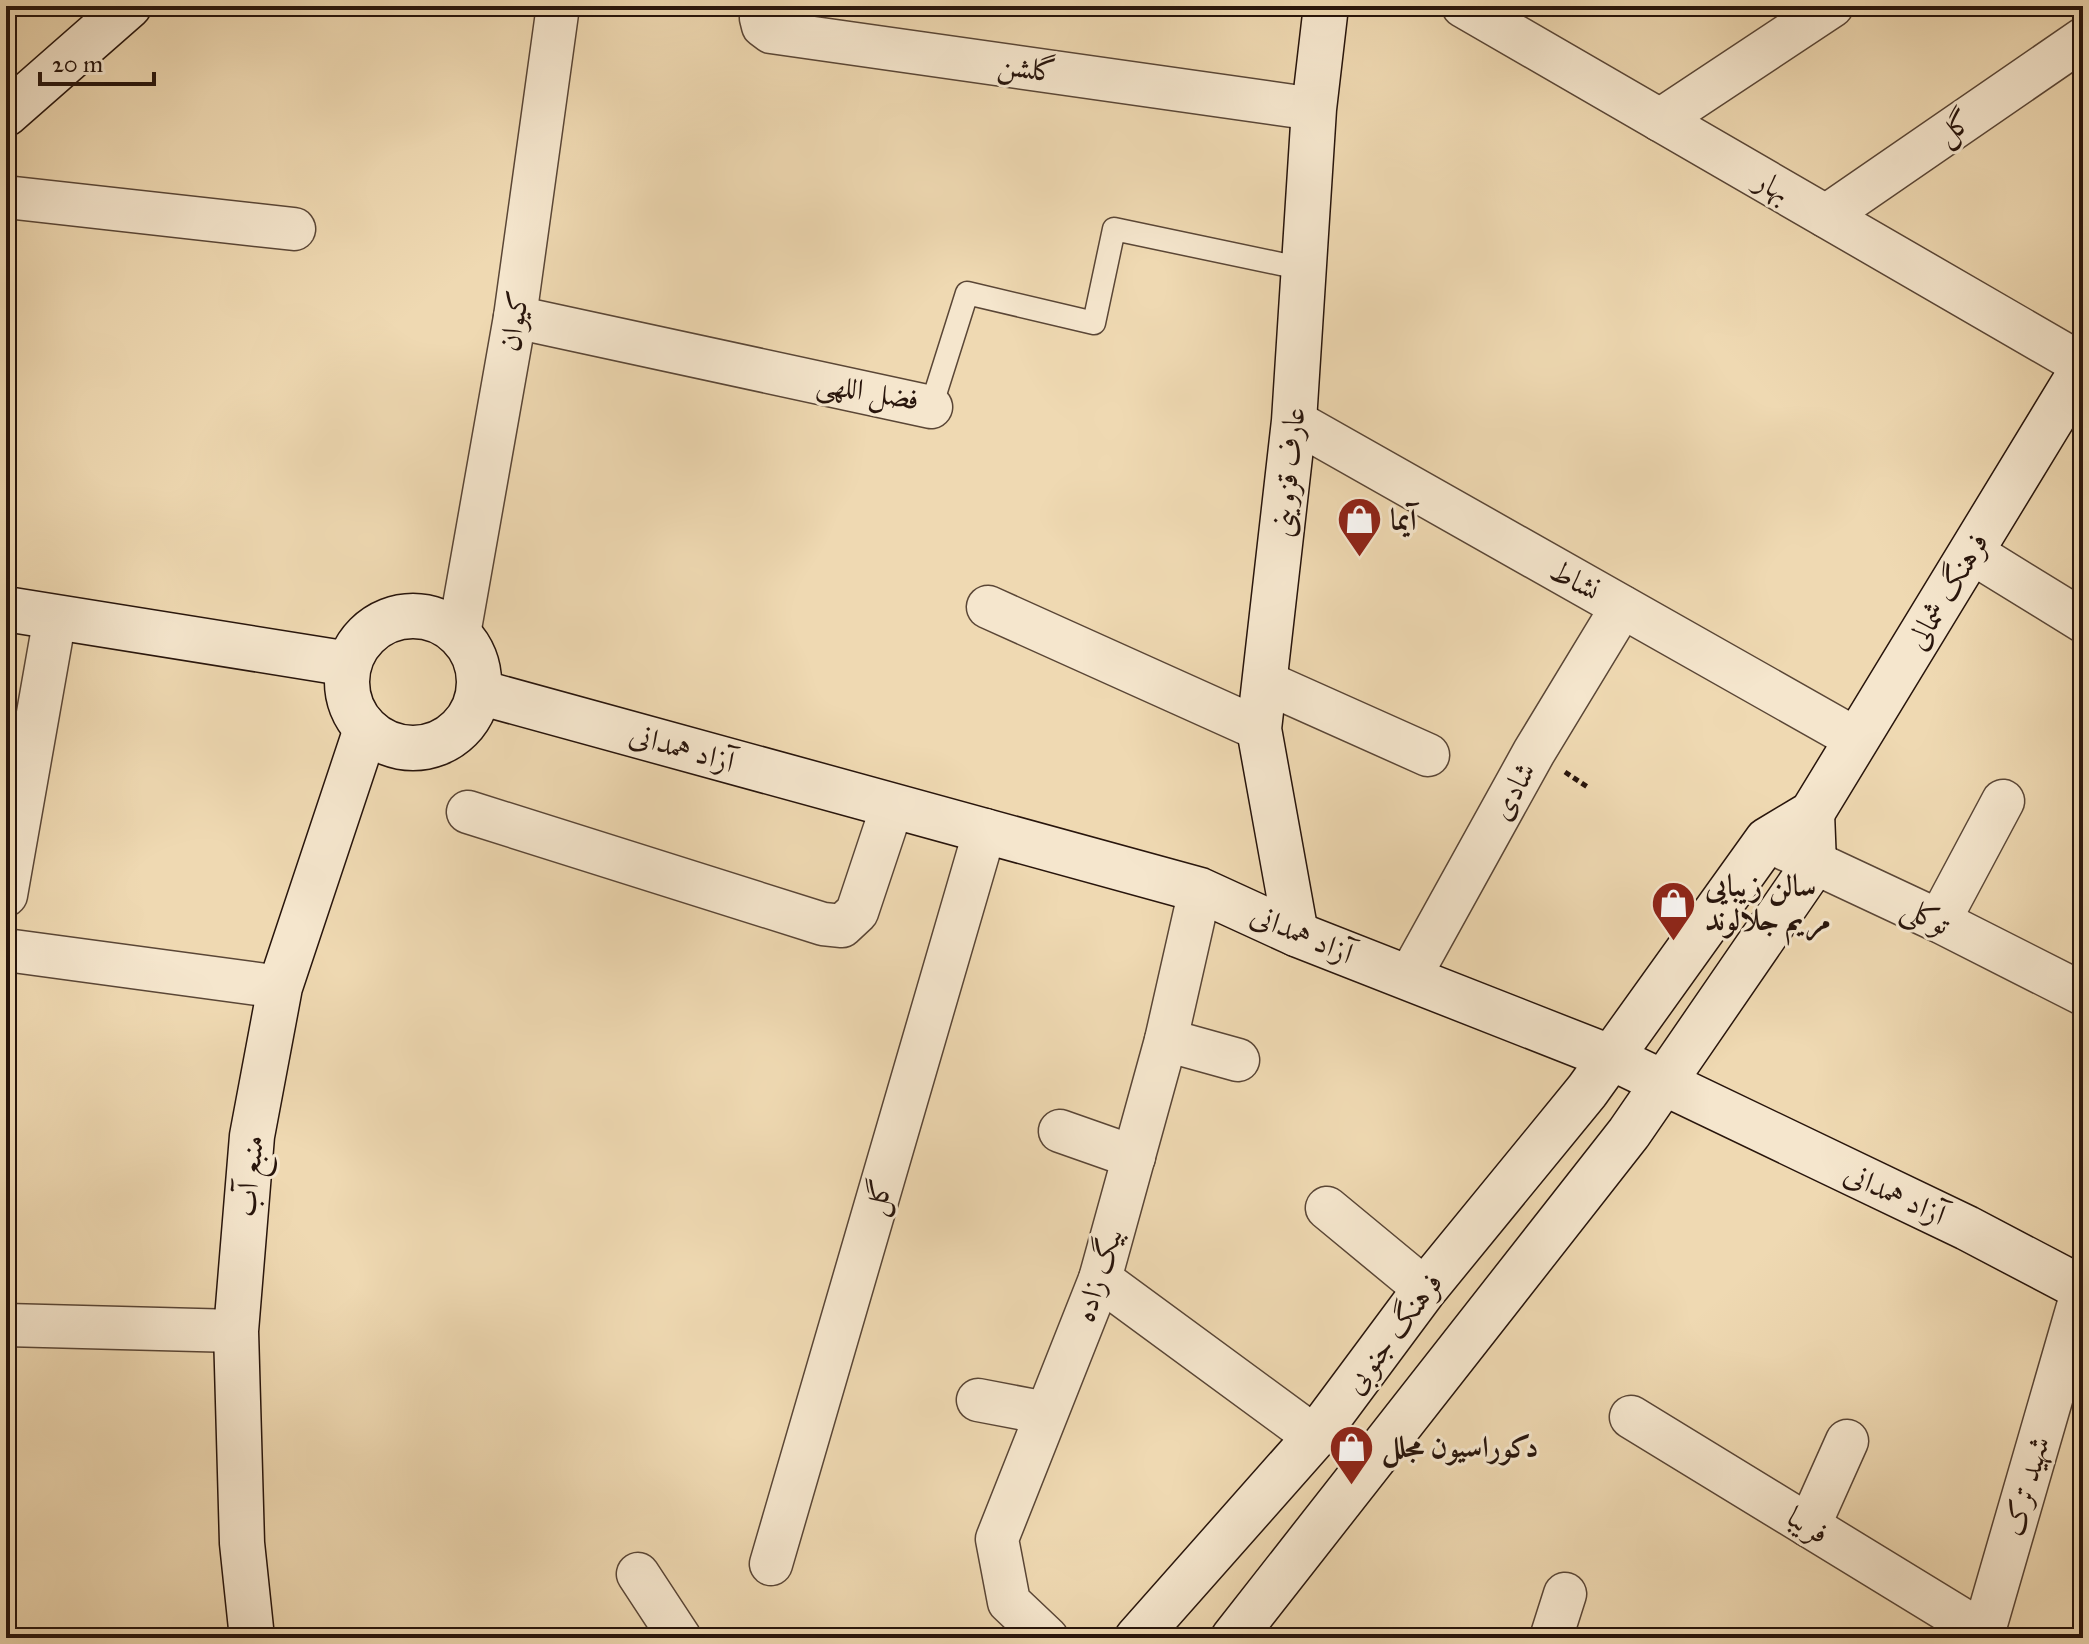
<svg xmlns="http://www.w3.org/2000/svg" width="2089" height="1644" font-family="'IM FELL Great Primer',Amiri,serif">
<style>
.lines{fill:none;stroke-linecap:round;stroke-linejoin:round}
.lane-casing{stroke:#5a4636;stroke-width:25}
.street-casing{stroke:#5a4636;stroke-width:45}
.secondary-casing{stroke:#28150c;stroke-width:47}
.path{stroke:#28150c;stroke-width:5;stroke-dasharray:6 4;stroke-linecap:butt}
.lane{stroke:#f5e6cd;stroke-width:22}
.street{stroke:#f5e6cd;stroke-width:42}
.secondary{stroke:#f5e6cd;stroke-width:44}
.labels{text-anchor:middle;stroke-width:6;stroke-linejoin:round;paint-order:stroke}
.street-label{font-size:30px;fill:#28150c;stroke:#f5e6cd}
.poi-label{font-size:30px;font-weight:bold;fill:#28150c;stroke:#f5e6cd;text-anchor:start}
</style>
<rect width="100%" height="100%" fill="#efd9b2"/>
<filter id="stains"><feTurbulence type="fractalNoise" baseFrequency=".0025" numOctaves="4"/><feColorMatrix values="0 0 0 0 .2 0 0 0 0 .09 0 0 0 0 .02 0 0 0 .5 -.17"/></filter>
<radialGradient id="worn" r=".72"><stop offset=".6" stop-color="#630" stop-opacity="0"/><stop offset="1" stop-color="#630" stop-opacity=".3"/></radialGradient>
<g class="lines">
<defs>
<polyline id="lane" points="931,407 967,293 1094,323 1114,229 1304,269"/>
<g id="street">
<polyline points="764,6 761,18 763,26 771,32 1314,109"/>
<polyline points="1463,6 2083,365"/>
<polyline points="1660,120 1832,6"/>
<polyline points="6,197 294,229"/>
<polyline points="1826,216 2083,39"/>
<polyline points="515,317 931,407"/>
<polyline points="1294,421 1856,739"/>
<polyline points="1971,552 2083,621"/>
<polyline points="988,607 1259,729"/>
<polyline points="459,634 515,317 558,6"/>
<polyline points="1267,683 1428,755"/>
<polyline points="468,812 823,924 842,926 857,912 892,807"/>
<polyline points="1783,848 1939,921 2083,994"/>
<polyline points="6,895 55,617"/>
<polyline points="1939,921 2003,801"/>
<polyline points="6,950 280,987"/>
<polyline points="1409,978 1534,752 1622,607"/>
<polyline points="1166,1040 1238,1060"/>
<polyline points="1060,1131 1134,1157"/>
<polyline points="1327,1208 1425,1289"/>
<polyline points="1100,1279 1315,1437"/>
<polyline points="6,1325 236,1331"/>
<polyline points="978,1400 1046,1413"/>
<polyline points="1631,1417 1984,1633"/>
<polyline points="1809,1526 1847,1441"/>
<polyline points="771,1564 985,830"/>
<polyline points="638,1574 680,1638"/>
<polyline points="1047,1638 1009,1602 997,1539 1100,1279 1166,1040 1200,890"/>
<polyline points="1551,1638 1565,1594"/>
<polyline points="1982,1638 2083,1289"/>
</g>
<g id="secondary">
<polyline points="6,114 129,6"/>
<polyline points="6,609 349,664"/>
<circle cx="413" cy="682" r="66"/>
<polyline points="479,692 1200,890 1296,934 1612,1058 1967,1228 2083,1289"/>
<polyline points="1296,934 1259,729 1294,421 1314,109 1326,6"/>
<polyline points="252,1638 242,1543 236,1331 252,1136 280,987 366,729"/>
<polyline points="1137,1638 1315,1437 1425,1289 1587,1091 1767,840 1812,813 2083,368"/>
<polyline points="1233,1638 1629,1133 1814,864 1812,813"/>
</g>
</defs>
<!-- lane casing -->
<use href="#lane" class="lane-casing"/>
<!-- street casing -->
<use href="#street" class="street-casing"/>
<!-- secondary casing -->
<use href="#secondary" class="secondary-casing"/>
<!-- path -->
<polyline class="path" points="1565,772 1589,788"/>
<!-- lane -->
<use href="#lane" class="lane"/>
<!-- street -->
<use href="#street" class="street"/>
<!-- secondary -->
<use href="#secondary" class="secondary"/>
</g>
<!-- icons -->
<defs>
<symbol id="shop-pin" viewBox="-11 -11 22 30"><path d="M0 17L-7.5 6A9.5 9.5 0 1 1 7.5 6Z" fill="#8f2418" stroke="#f5e6cd"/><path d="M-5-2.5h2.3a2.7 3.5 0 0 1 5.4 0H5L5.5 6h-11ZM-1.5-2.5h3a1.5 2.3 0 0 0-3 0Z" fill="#fff"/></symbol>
</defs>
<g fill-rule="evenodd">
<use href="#shop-pin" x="1334" y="494" width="51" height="69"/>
<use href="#shop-pin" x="1648" y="878" width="51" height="69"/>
<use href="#shop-pin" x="1326" y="1422" width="51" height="69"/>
</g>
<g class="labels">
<!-- street labels -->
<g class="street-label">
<text transform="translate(1027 68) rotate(8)" y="10">گلشن</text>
<text transform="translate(1954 127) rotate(-35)" y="10">گل</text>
<text transform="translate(1773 186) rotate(30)" y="10">بهار</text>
<text transform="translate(514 321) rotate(-81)" y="10">کیوان</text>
<text transform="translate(868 391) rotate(10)" y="10">فضل اللهی</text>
<text transform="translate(1288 472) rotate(-84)" y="10">عارف قزوینی</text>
<text transform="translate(1575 580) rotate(29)" y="10">نشاط</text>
<text transform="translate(1947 591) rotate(-59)" y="10">فرهنگ شمالی</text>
<text transform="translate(682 748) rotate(16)" y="10">آزاد همدانی</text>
<text transform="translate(1513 791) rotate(-61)" y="10">شادی</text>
<text transform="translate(1926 916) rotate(25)" y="10">توکلی</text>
<text transform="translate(1302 934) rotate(23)" y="10">آزاد همدانی</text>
<text transform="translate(249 1176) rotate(-84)" y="10">منبع آب</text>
<text transform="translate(1895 1194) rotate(25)" y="10">آزاد همدانی</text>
<text transform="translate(878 1197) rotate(-74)" y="10">گل</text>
<text transform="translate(1098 1275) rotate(-72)" y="10">بیگ زاده</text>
<text transform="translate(1393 1333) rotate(-53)" y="10">فرهنگ جنوبی</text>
<text transform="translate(2026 1486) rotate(-74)" y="10">شهید ترک</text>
<text transform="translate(1808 1525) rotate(32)" y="10">فریبا</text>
</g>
<!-- poi labels -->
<g class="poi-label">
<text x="1390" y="530">آيما</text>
<text x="1705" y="896">سالن زیبایی<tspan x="1705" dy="34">مریم جلالوند</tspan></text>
<text x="1382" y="1457">دکوراسیون مجلل</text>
</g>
</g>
<!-- margin -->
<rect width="2089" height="1644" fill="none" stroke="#efd9b2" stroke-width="32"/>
<rect x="8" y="8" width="2073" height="1628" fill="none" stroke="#28150c" stroke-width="4"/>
<rect x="16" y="16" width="2057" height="1612" fill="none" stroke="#28150c" stroke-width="2"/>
<!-- scale -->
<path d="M40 72v12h114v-12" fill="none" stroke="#28150c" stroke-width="4"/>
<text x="52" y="72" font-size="24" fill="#28150c" stroke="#f5e6cd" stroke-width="6" paint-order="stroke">20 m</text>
<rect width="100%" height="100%" filter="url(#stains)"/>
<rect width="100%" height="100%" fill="url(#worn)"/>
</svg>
